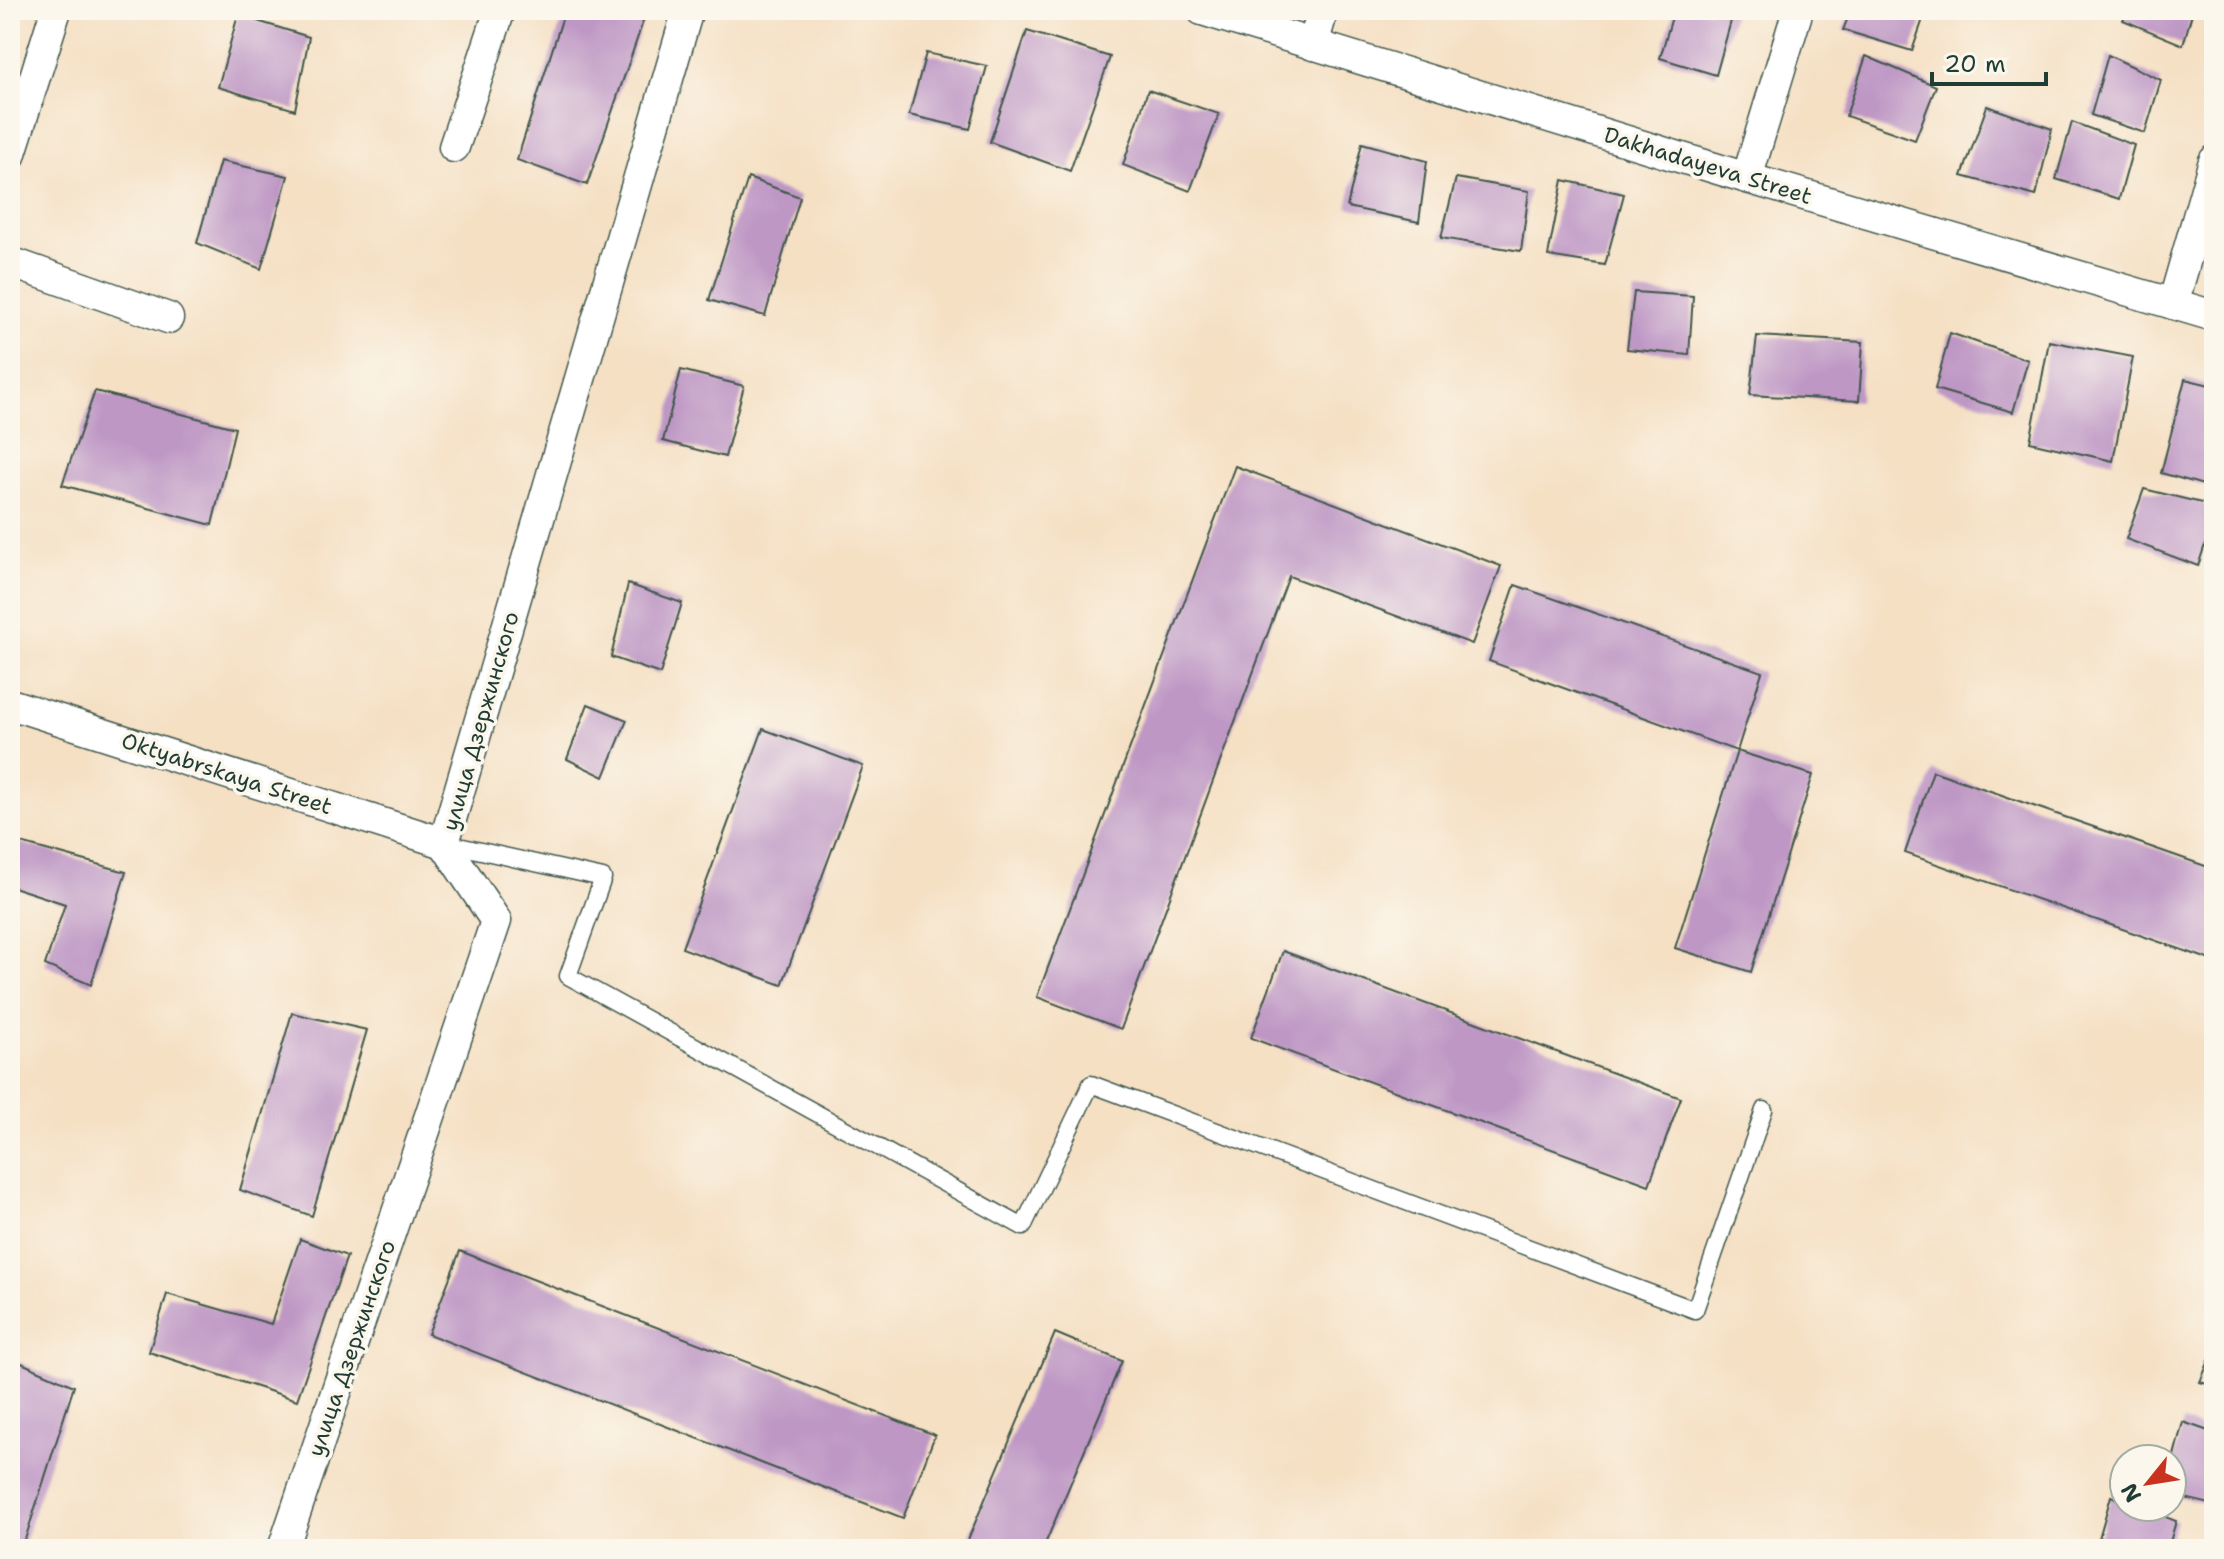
<svg xmlns="http://www.w3.org/2000/svg" width="2224" height="1559" font-family="'Shantell Sans',sans-serif">
<style>
.building{fill:#be97c5}
.lines{fill:none;stroke-linecap:round;stroke-linejoin:round}
.service-casing{stroke:#3f554a;stroke-width:19}
.minor-casing{stroke:#3f554a;stroke-width:33}
.service{stroke:#fff;stroke-width:16}
.minor{stroke:#fff;stroke-width:30}
.labels{text-anchor:middle;stroke-width:7;stroke-linejoin:round;paint-order:stroke}
.street-label{font-size:22px;fill:#1f3d34;stroke:#fbf7ec}
</style>
<rect width="100%" height="100%" fill="#fbf7ec"/>
<filter id="ink" filterUnits="userSpaceOnUse"><feTurbulence type="fractalNoise" baseFrequency=".0125" numOctaves="2"/><feDisplacementMap in="SourceGraphic" scale="16" xChannelSelector="R" yChannelSelector="G"/><feConvolveMatrix kernelMatrix="1 2 1 2 8 2 1 2 1" color-interpolation-filters="sRGB"/></filter>
<filter id="wash" filterUnits="userSpaceOnUse"><feTurbulence type="fractalNoise" baseFrequency=".006" numOctaves="4" result="noise"/><feDisplacementMap in="SourceGraphic" scale="32" xChannelSelector="R" yChannelSelector="G"/><feGaussianBlur stdDeviation="1.8" result="paint"/><feColorMatrix in="noise" values="0 0 0 0 0 0 0 0 0 0 0 0 0 0 0 0 0 1.4 0 .05"/><feComposite in="paint" operator="in"/></filter>
<g filter="url(#wash)">
<rect width="100%" height="100%" fill="#f5e0c4"/>
<g id="blocks">
<!-- building -->
<g class="building">
<polygon points="10,10 21,10 11,45 10,45"/>
<polygon points="565,10 647,10 587,185 517,160"/>
<polygon points="1674,10 1734,10 1716,75 1660,58"/>
<polygon points="1851,10 1926,10 1912,51 1843,30"/>
<polygon points="2128,10 2193,10 2183,45 2123,20"/>
<polygon points="238,15 309,37 295,110 218,87"/>
<polygon points="1027,31 1110,57 1070,171 990,142"/>
<polygon points="926,53 987,66 970,129 909,115"/>
<polygon points="2108,55 2161,80 2145,133 2091,115"/>
<polygon points="1866,56 1936,86 1915,140 1846,116"/>
<polygon points="1148,90 1219,114 1190,191 1123,165"/>
<polygon points="1987,106 2052,129 2036,196 1962,176"/>
<polygon points="2072,122 2134,145 2119,199 2056,179"/>
<polygon points="1362,143 1427,161 1419,222 1347,207"/>
<polygon points="220,161 288,176 261,269 197,243"/>
<polygon points="748,178 800,197 765,316 709,300"/>
<polygon points="1456,178 1529,191 1521,251 1441,238"/>
<polygon points="1563,180 1624,194 1605,265 1548,256"/>
<polygon points="1634,292 1693,296 1689,355 1627,349"/>
<polygon points="1950,333 2028,360 2013,412 1935,389"/>
<polygon points="1757,336 1863,342 1859,401 1750,395"/>
<polygon points="2049,341 2133,357 2113,461 2030,442"/>
<polygon points="681,370 744,386 725,457 663,441"/>
<polygon points="2185,379 2214,386 2214,488 2161,473"/>
<polygon points="95,391 235,428 212,525 62,485"/>
<polygon points="1235,466 1501,566 1472,644 1289,576 1121,1029 1037,997"/>
<polygon points="2144,489 2214,506 2214,517 2198,566 2126,539"/>
<polygon points="628,584 682,603 660,674 611,657"/>
<polygon points="1515,585 1762,672 1737,751 1813,775 1751,972 1675,948 1737,751 1489,661"/>
<polygon points="588,704 627,720 604,777 567,759"/>
<polygon points="763,729 863,766 782,985 682,948"/>
<polygon points="1933,771 2214,869 2214,961 1905,853"/>
<polygon points="10,840 126,872 91,985 45,965 65,904 10,886"/>
<polygon points="1283,951 1681,1098 1649,1185 1251,1038"/>
<polygon points="292,1013 367,1030 312,1216 240,1190"/>
<polygon points="300,1239 347,1256 297,1400 149,1352 167,1294 271,1324"/>
<polygon points="460,1251 935,1435 903,1518 428,1334"/>
<polygon points="1055,1333 1122,1361 1043,1549 964,1549"/>
<polygon points="2214,1349 2214,1386 2200,1382"/>
<polygon points="10,1358 74,1386 22,1549 10,1549"/>
<polygon points="2183,1422 2214,1433 2214,1505 2172,1495 2172,1463"/>
<polygon points="2111,1496 2124,1501 2124,1507 2140,1507 2176,1521 2168,1549 2096,1549"/>
</g>
</g>
</g>
<g filter="url(#ink)">
<use href="#blocks" fill-opacity="0" stroke="#3f554a" stroke-width="2"/>
<g class="lines">
<defs>
<polyline id="service" points="445,843 603,878 568,976 1023,1227 1091,1084 1695,1310 1764,1110"/>
<g id="minor">
<polyline points="1202,10 1747,178 2214,316"/>
<polyline points="1313,45 1323,10"/>
<polyline points="454,147 500,10"/>
<polyline points="10,156 56,10"/>
<polyline points="1747,178 1798,10"/>
<polyline points="10,262 168,318"/>
<polyline points="2173,304 2214,161"/>
<polyline points="10,704 444,843"/>
<polyline points="283,1549 496,921 444,843 688,10"/>
</g>
</defs>
<!-- service casing -->
<use href="#service" class="service-casing"/>
<!-- minor casing -->
<use href="#minor" class="minor-casing"/>
<!-- service -->
<use href="#service" class="service"/>
<!-- minor -->
<use href="#minor" class="minor"/>
</g>
</g>
<g class="labels">
<!-- street labels -->
<g class="street-label">
<text transform="translate(1708 165) rotate(17)" y="8">Dakhadayeva Street</text>
<text transform="translate(480 721) rotate(-74)" y="8">улица Дзержинского</text>
<text transform="translate(227 773) rotate(18)" y="8">Oktyabrskaya Street</text>
<text transform="translate(351 1348) rotate(-71)" y="8">улица Дзержинского</text>
</g>
</g>
<!-- margin -->
<rect width="2224" height="1559" fill="none" stroke="#fbf7ec" stroke-width="40"/>
<!-- north arrow -->
<g transform="translate(2148 1483) rotate(240)"><circle r="38" fill="#fbf7ec" stroke="#a3ada2" stroke-width="2"/>
<path d="M0-6L14 30L0 20L-14 30Z" fill="#c8321e"/>
<text y="-12" font-size="22" font-weight="bold" text-anchor="middle" fill="#1f3d34">N</text>
</g>
<!-- scale -->
<path d="M1932 72v12h114v-12" fill="none" stroke="#1f3d34" stroke-width="4"/>
<text x="1944" y="72" font-size="24" fill="#1f3d34" stroke="#fbf7ec" stroke-width="6" paint-order="stroke">20 m</text>
</svg>
